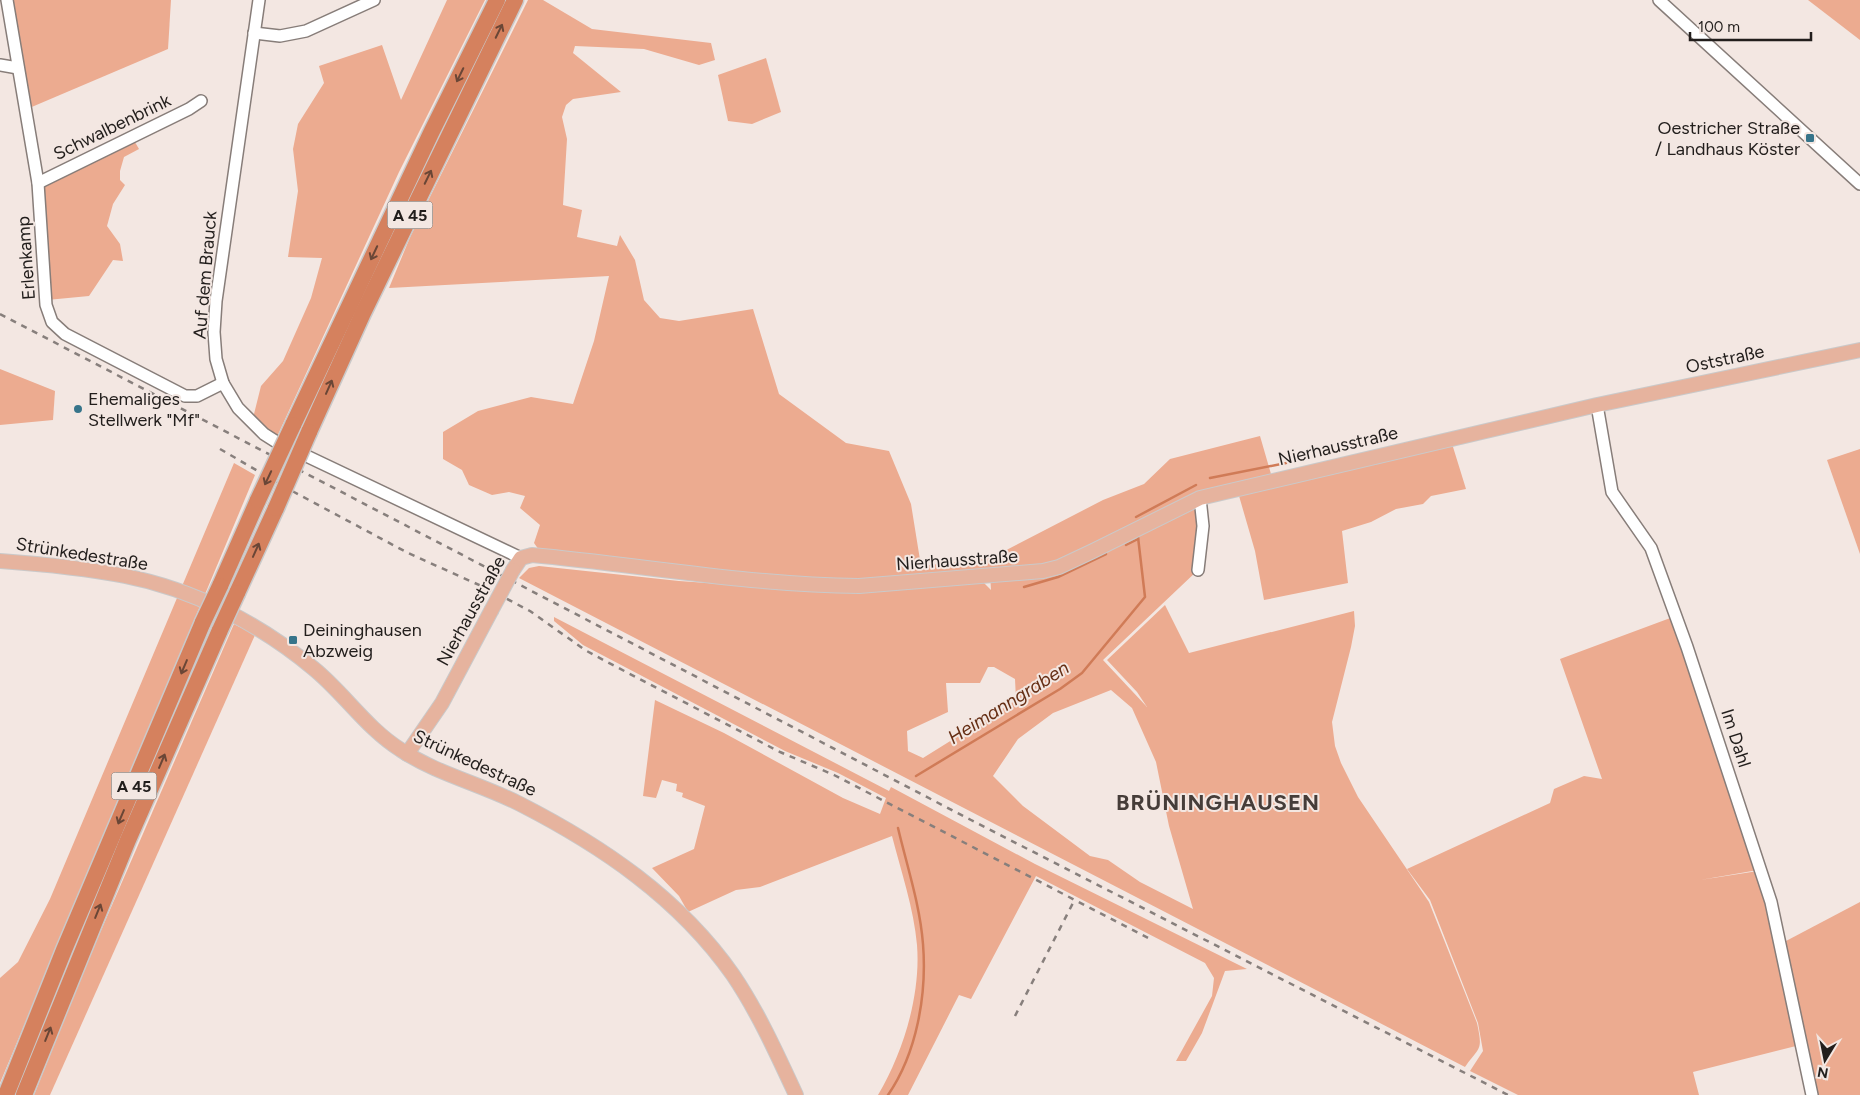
<svg xmlns="http://www.w3.org/2000/svg" width="1860" height="1095" font-family="Figtree,sans-serif">
<style>
.green{fill:#ecab90;fill-rule:evenodd}
.lines{fill:none;stroke-linecap:round;stroke-linejoin:round}
.stream{stroke:#d07b57;stroke-width:2.5}
.minor-casing{stroke:#877d79;stroke-width:14}
.major-casing{stroke:#cac9c9;stroke-width:16}
.highway-casing{stroke:#cac9c9;stroke-width:19}
.minor{stroke:#fff;stroke-width:11}
.major{stroke:#e6b39e;stroke-width:14}
.highway{stroke:#d5815e;stroke-width:16}
.rail{stroke:#877f7c;stroke-width:2.5;stroke-dasharray:6 6;stroke-linecap:butt}
.major-bridge-casing{stroke:#cac9c9;stroke-width:16;stroke-linecap:butt}
.highway-bridge-casing{stroke:#cac9c9;stroke-width:19;stroke-linecap:butt}
.major-bridge{stroke:#e6b39e;stroke-width:14}
.highway-bridge{stroke:#d5815e;stroke-width:16}
.oneway{stroke:#6a4636}
.poi-dot{fill:#36748a;stroke:#f3e7e2;stroke-width:2}
.labels{text-anchor:middle;stroke-width:4;stroke-linejoin:round;paint-order:stroke}
.shield{fill:#f3e7e2;stroke:#615a57;stroke-width:1}
.shield-label{font-size:16px;font-weight:bold;fill:#221e1c}
.street-label{font-size:18px;fill:#221e1c;stroke:#f3e7e2}
.poi-label{font-size:18px;fill:#221e1c;stroke:#f3e7e2;text-anchor:start}
.water-label{font-size:19px;font-style:italic;fill:#662f15;stroke:#f3e7e2}
.district-label{font-size:22px;font-weight:bold;letter-spacing:1px;fill:#463d39;stroke:#f3e7e2}
</style>
<rect width="100%" height="100%" fill="#f3e7e2"/>
<!-- green -->
<g class="green">
<polygon points="8,0 171,0 168,49 27,109"/>
<polygon points="447,0 485,0 399,172 275,441 252,422 261,386 283,361 311,298 322,258 288,257 298,191 293,149 298,124 324,83 319,66 382,45 401,100"/>
<path d="M528 0H543L592 29 711 43 715 60 699 65 644 49 575 46 573 53 621 92 573 99 566 105 562 117 567 139 563 205 582 210 577 237 617 246 620 235 635 260 644 300 660 318 679 321 753 309 779 394 846 443 889 451 911 504 921 566 991 558 1103 500 1144 484 1170 459 1260 436 1273 481 1449 434 1466 489 1431 496 1423 504 1396 509 1371 522 1342 531 1348 583 1264 600 1255 551 1237 489 1200 498 1198 570 1103 660 1147 707 1137 692 1107 660 1165 605 1189 653 1354 611 1355 626 1351 647 1332 722 1335 746 1341 763 1358 797 1429 902 1477 1023C1483 1051 1480 1046 1465 1067L519 578 529 568 539 566 679 581 809 590 983 582 991 590 990 574 839 582 787 579 539 550 534 543 540 525 520 508 525 496 509 492 492 495 469 485 462 470 443 459V432L478 411 531 397 573 404 594 341 609 276 389 288 411 235ZM988 667H994L1015 679 1016 700 923 758 908 751 907 731 948 712 946 683H980ZM1111 690 1132 708 1156 762 1169 826 1193 909 1140 882 1108 860 1090 856 1023 806 993 776 1018 739 1053 713Z"/>
<polygon points="1808,0 1860,0 1860,40"/>
<polygon points="766,58 781,112 752,124 728,121 718,75"/>
<polygon points="132,137 139,149 124,157 120,171 120,180 125,185 113,204 107,226 120,244 123,261 113,260 89,296 47,300 39,183"/>
<polygon points="0,369 55,391 53,420 0,425"/>
<polygon points="1860,449 1860,554 1827,460"/>
<polygon points="234,463 255,475 0,1083 0,978 18,962 50,899"/>
<path d="M554 617 889 791 891 787 1035 864 1247 969 1225 971 1202 1033 1186 1061H1176L1212 996 1214 978 1205 963 1036 876 971 999 959 995 908 1095H878C903 1053 921 995 917 945 914 909 901 871 892 836L760 887 736 890 688 912 679 896 652 868 694 849 705 806 682 797 683 793 676 791 677 784 662 780 656 798 643 796 655 700 724 733 843 798 880 814 886 798 838 773 785 751 583 645 554 621Z"/>
<polygon points="1673,617 1758,870 1700,880 1758,871 1773,927 1796,1046 1693,1072 1699,1095 1518,1095 1470,1071 1483,1051 1478,1023 1430,900 1407,869 1550,803 1554,789 1584,776 1602,779 1560,659"/>
<polygon points="234,624 255,635 50,1095 34,1095 86,965"/>
<polygon points="1860,902 1860,1095 1814,1095 1786,941"/>
</g>
<g class="lines">
<!-- stream -->
<g class="stream">
<polyline points="1210,478 1286,463"/>
<polyline points="1136,517 1196,485"/>
<polyline points="1126,545 1138,539"/>
<polyline points="1024,587 1058,577 1106,554"/>
<polyline points="916,776 1060,689 1082,673 1145,597 1138,537"/>
<path d="M888 1095C917 1053 927 994 923 944 920 905 907 866 898 828"/>
</g>
<defs>
<g id="minor">
<polyline points="7,0 38,183 46,305 52,322 65,334 185,396 197,396 223,383"/>
<polyline points="259,0 216,301 214,332 216,359 223,383 238,408 264,434 275,441 521,558"/>
<polyline points="1659,0 1860,184"/>
<polyline points="254,33 280,36 306,31 374,0"/>
<polyline points="0,65 18,68"/>
<polyline points="38,183 189,109 201,101"/>
<polyline points="1597,405 1612,492 1651,548 1687,647 1771,902 1812,1095"/>
<polyline points="1198,570 1203,526 1200,498"/>
</g>
<g id="major">
<path d="M0 561C42 564 84 568 125 576 193 589 260 624 313 668 344 693 366 728 401 750 437 774 481 784 520 804 602 846 679 898 733 975 758 1012 777 1054 796 1095"/>
<path d="M513 570 521 558 532 555C641 565 749 585 859 586L1043 571 1059 567 1093 551 1200 498 1597 405 1860 350"/>
<polyline points="407,754 442,703 491,611"/>
</g>
<g id="highway">
<polyline points="293,425 431,133 497,0"/>
<polyline points="309,432 363,313 515,0"/>
<polyline points="220,586 258,500"/>
<polyline points="237,593 276,508"/>
<polyline points="6,1095 64,950 203,622"/>
<polyline points="24,1095 128,840 220,630"/>
</g>
</defs>
<!-- minor casing -->
<use href="#minor" class="minor-casing"/>
<!-- major casing -->
<use href="#major" class="major-casing"/>
<!-- highway casing -->
<use href="#highway" class="highway-casing"/>
<!-- minor -->
<use href="#minor" class="minor"/>
<!-- major -->
<use href="#major" class="major"/>
<!-- highway -->
<use href="#highway" class="highway"/>
<!-- rail -->
<g class="rail">
<polyline points="0,314 971,820 1508,1095"/>
<polyline points="220,449 294,492 408,553 488,589 530,611 585,650 607,662 780,752 834,775 1150,939"/>
<polyline points="1015,1016 1074,901"/>
</g>
<defs>
<polyline id="major-bridge" points="491,611 513,570"/>
<g id="highway-bridge">
<polyline points="258,500 293,425"/>
<polyline points="276,508 309,432"/>
<polyline points="203,622 220,586"/>
<polyline points="220,630 237,593"/>
</g>
</defs>
<!-- major-bridge casing -->
<use href="#major-bridge" class="major-bridge-casing"/>
<!-- highway-bridge casing -->
<use href="#highway-bridge" class="highway-bridge-casing"/>
<!-- major-bridge -->
<use href="#major-bridge" class="major-bridge"/>
<!-- highway-bridge -->
<use href="#highway-bridge" class="highway-bridge"/>
</g>
<!-- one-way arrows -->
<defs><path id="oneway-shaft" d="M-6 0H5M1.5-3L5.5 0L1.5 3" fill="none" stroke-width="1.6" stroke-linecap="round" stroke-linejoin="round" transform="scale(1.25)"/></defs>
<g class="oneway">
<use href="#oneway-shaft" transform="translate(499 31) rotate(-64)"/>
<use href="#oneway-shaft" transform="translate(460 75) rotate(116)"/>
<use href="#oneway-shaft" transform="translate(428 177) rotate(-64)"/>
<use href="#oneway-shaft" transform="translate(374 253) rotate(115)"/>
<use href="#oneway-shaft" transform="translate(329 387) rotate(-66)"/>
<use href="#oneway-shaft" transform="translate(268 478) rotate(115)"/>
<use href="#oneway-shaft" transform="translate(256 550) rotate(-66)"/>
<use href="#oneway-shaft" transform="translate(184 667) rotate(113)"/>
<use href="#oneway-shaft" transform="translate(162 761) rotate(-67)"/>
<use href="#oneway-shaft" transform="translate(121 817) rotate(113)"/>
<use href="#oneway-shaft" transform="translate(98 911) rotate(-68)"/>
<use href="#oneway-shaft" transform="translate(48 1034) rotate(-68)"/>
</g>
<!-- markers -->
<g class="poi-dot">
<rect x="1805" y="133" width="10" height="10" rx="2.5"/>
<circle cx="78" cy="409" r="5"/>
<rect x="288" y="635" width="10" height="10" rx="2.5"/>
</g>
<g class="labels">
<!-- shield labels -->
<g class="shield">
<rect x="387.5" y="201.5" width="45" height="27" rx="4"/>
<rect x="111.5" y="772.5" width="45" height="27" rx="4"/>
</g>
<g class="shield-label">
<text x="410" y="221">A 45</text>
<text x="134" y="792">A 45</text>
</g>
<!-- street labels -->
<g class="street-label">
<text transform="translate(112 127) rotate(-26)" y="6">Schwalbenbrink</text>
<text transform="translate(26 258) rotate(-94)" y="6">Erlenkamp</text>
<text transform="translate(205 275) rotate(-85)" y="6">Auf dem Brauck</text>
<text transform="translate(1725 359) rotate(-12)" y="6">Oststraße</text>
<text transform="translate(1338 446) rotate(-13)" y="6">Nierhausstraße</text>
<text transform="translate(82 554) rotate(9)" y="6">Strünkedestraße</text>
<text transform="translate(957 560) rotate(-4)" y="6">Nierhausstraße</text>
<text transform="translate(471 611) rotate(-61)" y="6">Nierhausstraße</text>
<text transform="translate(1736 738) rotate(72)" y="6">Im Dahl</text>
<text transform="translate(475 763) rotate(25)" y="6">Strünkedestraße</text>
</g>
<!-- poi labels -->
<g class="poi-label">
<text x="1800" y="134" text-anchor="end">Oestricher Straße<tspan x="1800" dy="21">/ Landhaus Köster</tspan></text>
<text x="88" y="405">Ehemaliges<tspan x="88" dy="21">Stellwerk "Mf"</tspan></text>
<text x="303" y="636">Deininghausen<tspan x="303" dy="21">Abzweig</tspan></text>
</g>
<!-- water labels -->
<g class="water-label">
<text transform="translate(1008 702) rotate(-32)" y="7">Heimanngraben</text>
</g>
<!-- district labels -->
<g class="district-label">
<text x="1218" y="810">BRÜNINGHAUSEN</text>
</g>
</g>
<!-- north arrow -->
<g transform="translate(1825 1060) rotate(190)" stroke="#f3e7e2" stroke-width="4" paint-order="stroke">
<path d="M0-4L9 19L0 12L-9 19Z" fill="#221e1c"/>
<text y="-8" font-size="14" font-weight="bold" text-anchor="middle" fill="#221e1c">N</text>
</g>
<!-- scale -->
<path d="M1690 32v8h121v-8" fill="none" stroke="#221e1c" stroke-width="2.5"/>
<text x="1698" y="32" font-size="15" fill="#221e1c" stroke="#f3e7e2" stroke-width="4" paint-order="stroke">100 m</text>
</svg>
